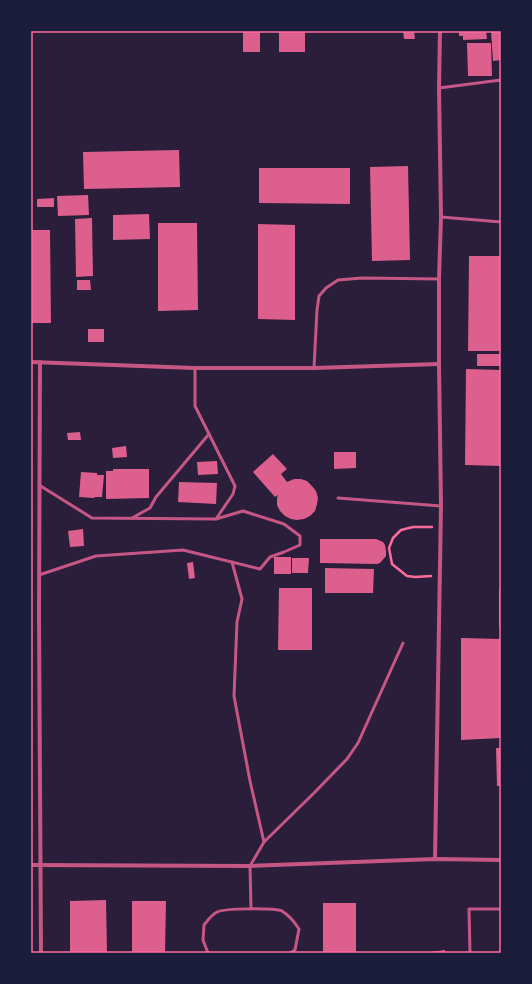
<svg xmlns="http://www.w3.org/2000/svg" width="532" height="984" font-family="'Fira Sans Condensed',sans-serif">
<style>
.green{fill:#2a1e3b}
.building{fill:#dd5f8e}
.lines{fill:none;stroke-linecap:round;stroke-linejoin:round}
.path{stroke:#ff6b9d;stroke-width:2.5}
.service{stroke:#c65784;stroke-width:3}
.minor{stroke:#c65784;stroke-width:4}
.neatline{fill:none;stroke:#ff6b9d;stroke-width:1.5}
</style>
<rect width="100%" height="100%" fill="#1b1b3a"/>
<!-- green -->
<rect class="green" x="31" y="31" width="470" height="922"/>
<!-- building -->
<g class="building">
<rect x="243" y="31" width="17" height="21"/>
<rect x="279" y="31" width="26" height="21"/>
<polygon points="403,31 414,31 415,39 404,39"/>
<polygon points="459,31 486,31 487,39 463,40 463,36 459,36"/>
<polygon points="491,31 501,31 501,60 493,61"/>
<polygon points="467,43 491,43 492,76 468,76"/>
<polygon points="179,150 180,187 84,189 83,152"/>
<polygon points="408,166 410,260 372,261 370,167"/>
<polygon points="259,168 350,168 350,204 259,203"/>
<polygon points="88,195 89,215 58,216 57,196"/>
<polygon points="54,198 54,207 37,207 37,199"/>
<polygon points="149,214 150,239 113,240 113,215"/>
<polygon points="92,218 93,276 76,277 75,219"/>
<polygon points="158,223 197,223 198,310 158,311"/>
<polygon points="258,224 295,225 295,320 258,319"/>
<polygon points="31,230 50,230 51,323 32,323"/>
<polygon points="469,256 501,256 501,351 468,351"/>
<polygon points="77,280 90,280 91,290 77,290"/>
<rect x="88" y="329" width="16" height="13"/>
<rect x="477" y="354" width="24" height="12"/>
<polygon points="466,369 501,370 501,466 465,465"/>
<polygon points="80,432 81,440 68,440 67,433"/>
<polygon points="126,446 127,457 113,458 112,448"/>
<polygon points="334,452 356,452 356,468 334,469"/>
<polygon points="273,454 287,469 281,474 287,482 294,479 301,479 307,481 312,486 316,491 318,498 317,504 315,511 310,516 304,519 297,520 291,519 285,516 280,511 277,505 277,498 278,495 275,497 253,472"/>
<polygon points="217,461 218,474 198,475 197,462"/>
<polygon points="113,469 149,469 149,498 106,499 106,471 113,471"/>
<polygon points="81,472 97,473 97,475 104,475 102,497 95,497 94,498 79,497"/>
<polygon points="179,482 217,483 216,504 178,502"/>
<polygon points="83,529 84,546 70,547 68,531"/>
<polygon points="320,539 376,539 383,542 385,545 386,551 386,556 380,563 377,564 320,563"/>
<rect x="274" y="557" width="17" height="17"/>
<polygon points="292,558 309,558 308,573 292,573"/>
<polygon points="193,562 195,578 189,579 187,563"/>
<polygon points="325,568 374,569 373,593 325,593"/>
<polygon points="279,588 312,588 312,650 278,650"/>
<rect x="499" y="589" width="2" height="38"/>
<polygon points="461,638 501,639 501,738 461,740"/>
<polygon points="496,748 501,748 501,786 497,786"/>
<polygon points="106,900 107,953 70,953 70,901"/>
<polygon points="132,901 166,901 165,953 132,953"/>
<rect x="323" y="903" width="33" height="50"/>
<polygon points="445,950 445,953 431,953 431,952"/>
</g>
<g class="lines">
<!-- path -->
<polyline class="path" points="431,576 415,577 407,576 392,564 389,548 393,538 401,530 413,527 432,527"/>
<!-- service -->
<g class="service">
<polyline points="439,88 501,80"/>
<polyline points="441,217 501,222"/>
<polyline points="195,368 195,406 235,486 233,494 216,519"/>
<polyline points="314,368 317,310 319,296 326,288 338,280 362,278 439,279"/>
<polyline points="338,498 441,506"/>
<polyline points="132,518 150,508 156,497 209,434"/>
<polyline points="232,562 242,599 237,622 234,696 250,781 264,842"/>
<polyline points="39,575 96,556 183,550 260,569 270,557 284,552 300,545 300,536 284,524 243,511 216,519 92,518 39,485"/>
<polyline points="251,909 250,866 264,842 314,793 347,759 358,743 403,643"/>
<path d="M208 953 203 940 204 925C207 921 213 914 217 912 225 908 274 908 282 911 290 916 294 921 299 929L295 950 290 953"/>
<polyline points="470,953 469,909 501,909"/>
</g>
<!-- minor -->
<g class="minor">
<polyline points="31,362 195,368 314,368 439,364"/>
<polyline points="40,362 39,615 41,953"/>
<polyline points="435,859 441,506 439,364 439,279 441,217 439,88 440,31"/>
<polyline points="31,865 250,866 435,859 501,860"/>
</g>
</g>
<!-- border -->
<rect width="532" height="984" fill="none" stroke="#1b1b3a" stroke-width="64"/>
<rect x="32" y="32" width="468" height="920" class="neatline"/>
</svg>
